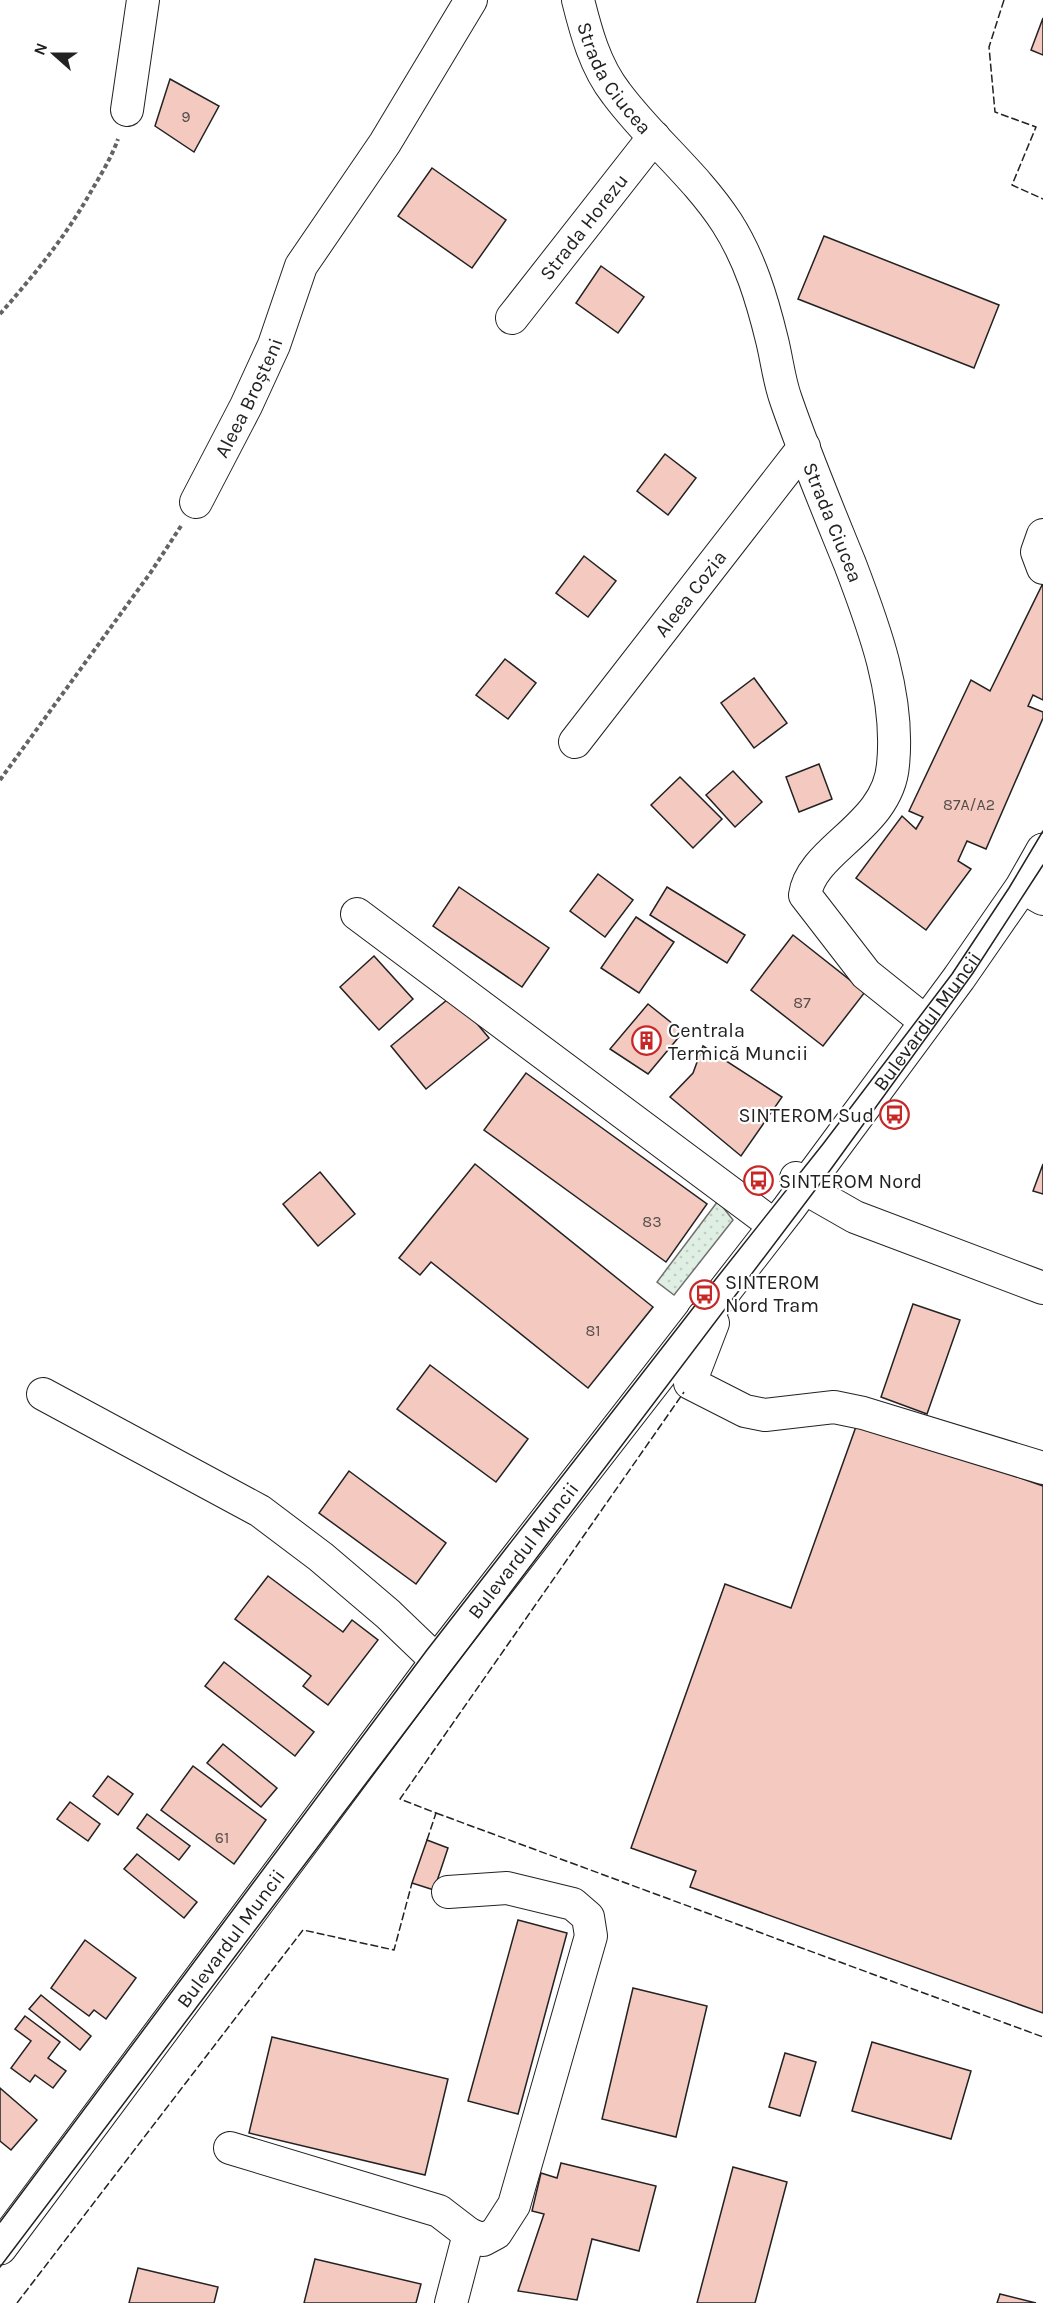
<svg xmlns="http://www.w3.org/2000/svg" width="1043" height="2303" font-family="Karla,sans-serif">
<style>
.park{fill:url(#park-dots);stroke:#6f6f6f;stroke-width:1.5}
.building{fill:#f3c9c0;stroke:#222;stroke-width:1.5}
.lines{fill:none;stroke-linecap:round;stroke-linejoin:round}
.minor-casing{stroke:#222;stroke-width:34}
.major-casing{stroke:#222;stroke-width:35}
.path{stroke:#646464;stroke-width:4;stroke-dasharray:4.5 3;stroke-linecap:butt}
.minor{stroke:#fff;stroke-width:32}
.major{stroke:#fff;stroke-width:33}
.tram{stroke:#222;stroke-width:1.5}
.fence{stroke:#222;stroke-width:1.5;stroke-dasharray:8 3;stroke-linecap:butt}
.labels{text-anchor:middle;stroke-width:4.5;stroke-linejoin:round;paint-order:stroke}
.number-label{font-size:16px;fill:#564c4a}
.street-label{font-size:20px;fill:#222;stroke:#fff}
.poi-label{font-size:20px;fill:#222;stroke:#fff;text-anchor:start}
</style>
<defs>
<pattern id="park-dots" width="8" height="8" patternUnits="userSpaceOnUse" patternTransform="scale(1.5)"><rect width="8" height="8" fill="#e0efe3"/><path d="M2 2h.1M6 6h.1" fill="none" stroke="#c0cdc2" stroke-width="1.8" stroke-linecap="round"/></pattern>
</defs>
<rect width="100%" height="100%" fill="#fff"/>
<!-- park -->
<polygon class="park" points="718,1201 733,1220 674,1295 657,1282"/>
<!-- building -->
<g class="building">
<polygon points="1043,18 1043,55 1031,50"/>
<polygon points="170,79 219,106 194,152 155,126"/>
<polygon points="432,168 506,220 472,268 398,216"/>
<polygon points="824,236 999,305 974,368 798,299"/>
<polygon points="601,266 644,297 618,333 576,303"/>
<polygon points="665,454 696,478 668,515 637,491"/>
<polygon points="584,556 616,581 588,617 556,593"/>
<polygon points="1043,583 1043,700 1033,695 1028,706 1043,712 1043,718 986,849 967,841 958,861 971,869 926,930 856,878 902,816 916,829 923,817 909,811 971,680 990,691"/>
<polygon points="505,659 536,683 508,719 476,695"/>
<polygon points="754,678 787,723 754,748 721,703"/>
<polygon points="819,764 832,799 799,812 786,777"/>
<polygon points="733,771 762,802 735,827 706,795"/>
<polygon points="680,777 722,819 693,848 651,805"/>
<polygon points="598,874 633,900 605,937 570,911"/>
<polygon points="459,887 549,948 522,987 433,926"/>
<polygon points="667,887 745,935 727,963 650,915"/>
<polygon points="636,917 674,942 639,993 601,968"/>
<polygon points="793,935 865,992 823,1046 751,990"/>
<polygon points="374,956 413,999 379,1030 340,987"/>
<polygon points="453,995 489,1038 426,1089 391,1046"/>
<polygon points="648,1004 683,1032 648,1074 610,1049"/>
<polygon points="703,1046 782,1097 741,1156 670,1097 693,1073"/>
<polygon points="526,1073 707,1204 666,1262 484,1130"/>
<polygon points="475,1164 653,1307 588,1388 431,1262 420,1275 399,1258"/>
<polygon points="1043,1164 1043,1194 1033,1191"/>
<polygon points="320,1172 355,1214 318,1246 283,1204"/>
<polygon points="913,1304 960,1320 927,1414 881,1397"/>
<polygon points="430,1365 528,1439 496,1482 397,1409"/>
<polygon points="858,1421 1043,1486 1043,2013 690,1887 696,1871 631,1848 725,1584 791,1608"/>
<polygon points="349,1471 446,1543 416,1584 319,1513"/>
<polygon points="268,1576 343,1632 352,1620 378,1640 328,1705 303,1686 311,1676 235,1619"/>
<polygon points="224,1662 314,1732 295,1756 205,1686"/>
<polygon points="223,1744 277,1788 261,1807 207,1763"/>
<polygon points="193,1766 266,1820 234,1864 161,1810"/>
<polygon points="108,1776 133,1794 118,1815 93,1796"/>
<polygon points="70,1802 100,1824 88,1841 57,1819"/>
<polygon points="147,1814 190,1846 179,1860 137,1828"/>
<polygon points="427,1840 448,1848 434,1890 412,1883"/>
<polygon points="137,1854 197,1902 184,1918 124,1869"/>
<polygon points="518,1920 567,1933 518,2114 468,2101"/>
<polygon points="85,1940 136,1978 106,2019 94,2010 89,2016 51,1988"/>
<polygon points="633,1988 707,2006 676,2137 602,2119"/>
<polygon points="41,1995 91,2036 80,2050 29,2009"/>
<polygon points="25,2016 60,2042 48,2058 66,2071 53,2088 35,2075 30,2082 11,2068 31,2041 15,2029"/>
<polygon points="272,2037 448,2079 425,2175 249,2133"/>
<polygon points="872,2042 971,2071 951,2139 852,2111"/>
<polygon points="785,2053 816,2062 800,2116 769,2107"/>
<polygon points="0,2088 37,2120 11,2150 0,2141"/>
<polygon points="561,2163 656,2186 639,2251 592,2239 577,2300 518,2291 544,2214 532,2211 541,2173 557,2178"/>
<polygon points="733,2167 787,2182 755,2303 697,2303"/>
<polygon points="315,2259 421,2284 416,2303 304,2303"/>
<polygon points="138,2268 218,2287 214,2303 129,2303"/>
<polygon points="1000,2294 1036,2303 997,2303"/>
</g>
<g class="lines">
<defs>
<g id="minor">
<path id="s1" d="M578 0C586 32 595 66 616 93 650 139 696 175 727 223 750 259 762 299 772 340 777 360 779 381 786 400 805 455 828 510 850 564 874 627 900 696 893 765 888 827 811 849 805 895L866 974 926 1022"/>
<polyline points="127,110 143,0"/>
<path id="s2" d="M512 318 654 137"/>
<path id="s3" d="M196 502 246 406 274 345 301 266 385 143 471 0"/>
<polyline points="1043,535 1037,552 1043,568"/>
<path id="s4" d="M575 742 804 447"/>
<polyline points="1022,887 1043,899"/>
<polyline points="357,914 775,1226"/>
<polyline points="796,1178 813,1193 855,1217 1043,1288"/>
<polyline points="703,1317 713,1323 690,1383 745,1411 765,1415 834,1407 863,1413 1043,1468"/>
<polyline points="43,1394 260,1511 321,1557 388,1614 437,1661"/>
<polyline points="230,2148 439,2211 469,2234 483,2240 496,2233 514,2205 591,1936 588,1917 573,1904 507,1888 448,1892"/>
<polyline points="451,2303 469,2234"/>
</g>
<g id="major">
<path id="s5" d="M0 2248 437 1661 789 1208 959 978 1022 887 1043 850"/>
</g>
</defs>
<!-- minor casing -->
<use href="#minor" class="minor-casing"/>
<!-- major casing -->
<use href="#major" class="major-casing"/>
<!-- path -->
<g class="path">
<path d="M0 314C35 274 67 235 93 188 102 173 112 156 118 139"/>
<polyline points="0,780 151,572 181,526"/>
</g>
<!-- minor -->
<use href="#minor" class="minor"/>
<!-- major -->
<use href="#major" class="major"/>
<!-- tram -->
<g class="tram">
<polyline points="0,2222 427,1650 704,1294 823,1144 952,974 1009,888 1043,831"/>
<polyline points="0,2267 831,1169 973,973 1043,865"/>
</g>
<!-- fence -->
<g class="fence">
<polyline points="1004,0 989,47 995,112 1036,127 1012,185 1043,199"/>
<polyline points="436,1813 1043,2037"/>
<polyline points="427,1840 436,1813 400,1799 684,1392"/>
<polyline points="17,2303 303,1930 394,1950 412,1883"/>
</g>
</g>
<!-- icons -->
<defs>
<symbol id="building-ring" viewBox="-11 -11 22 22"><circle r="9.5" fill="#fff" stroke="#c62828" stroke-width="1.5"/><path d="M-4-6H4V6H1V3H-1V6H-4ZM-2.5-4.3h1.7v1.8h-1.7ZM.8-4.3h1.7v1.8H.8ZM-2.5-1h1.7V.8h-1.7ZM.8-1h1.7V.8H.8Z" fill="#c62828"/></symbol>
<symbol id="bus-ring" viewBox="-11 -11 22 22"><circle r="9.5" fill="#fff" stroke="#c62828" stroke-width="1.5"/><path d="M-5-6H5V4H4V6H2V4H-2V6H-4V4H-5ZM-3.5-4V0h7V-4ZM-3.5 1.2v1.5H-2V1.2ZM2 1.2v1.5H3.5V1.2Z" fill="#c62828"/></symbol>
</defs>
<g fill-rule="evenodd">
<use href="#building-ring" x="630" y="1024" width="33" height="33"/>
<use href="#bus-ring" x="878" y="1098" width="33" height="33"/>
<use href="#bus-ring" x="742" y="1164" width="33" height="33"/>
<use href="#bus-ring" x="688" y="1278" width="33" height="33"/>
</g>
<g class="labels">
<!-- number labels -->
<g class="number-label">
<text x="186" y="122">9</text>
<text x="969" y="810">87A/A2</text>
<text x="802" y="1008">87</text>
<text x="652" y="1227">83</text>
<text x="593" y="1336">81</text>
<text x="222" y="1843">61</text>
</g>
<!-- street labels -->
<g class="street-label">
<text dy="7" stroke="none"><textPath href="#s1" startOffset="87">Strada Ciucea</textPath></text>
<text dy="7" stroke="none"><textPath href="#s2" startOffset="116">Strada Horezu</textPath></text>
<text dy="7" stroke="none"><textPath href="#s3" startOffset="117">Aleea Broșteni</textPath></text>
<text dy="7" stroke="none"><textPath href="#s1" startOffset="591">Strada Ciucea</textPath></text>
<text dy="7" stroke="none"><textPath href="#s4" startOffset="188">Aleea Cozia</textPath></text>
<text dy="7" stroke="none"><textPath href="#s5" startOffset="1538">Bulevardul Muncii</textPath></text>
<text dy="7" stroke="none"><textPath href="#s5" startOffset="872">Bulevardul Muncii</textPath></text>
<text dy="7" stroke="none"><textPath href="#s5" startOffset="386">Bulevardul Muncii</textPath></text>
</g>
<!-- poi labels -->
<g class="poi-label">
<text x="668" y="1037">Centrala<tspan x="668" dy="23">Termică Muncii</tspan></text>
<text x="874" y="1122" text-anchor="end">SINTEROM Sud</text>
<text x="779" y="1188">SINTEROM Nord</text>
<text x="725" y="1289">SINTEROM<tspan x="725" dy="23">Nord Tram</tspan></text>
</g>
</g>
<!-- north arrow -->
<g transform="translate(54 54) rotate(291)" stroke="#ffffff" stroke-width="4.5" paint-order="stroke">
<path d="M0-4.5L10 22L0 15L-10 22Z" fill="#222222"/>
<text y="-9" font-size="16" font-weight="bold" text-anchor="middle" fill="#222222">N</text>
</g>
</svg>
